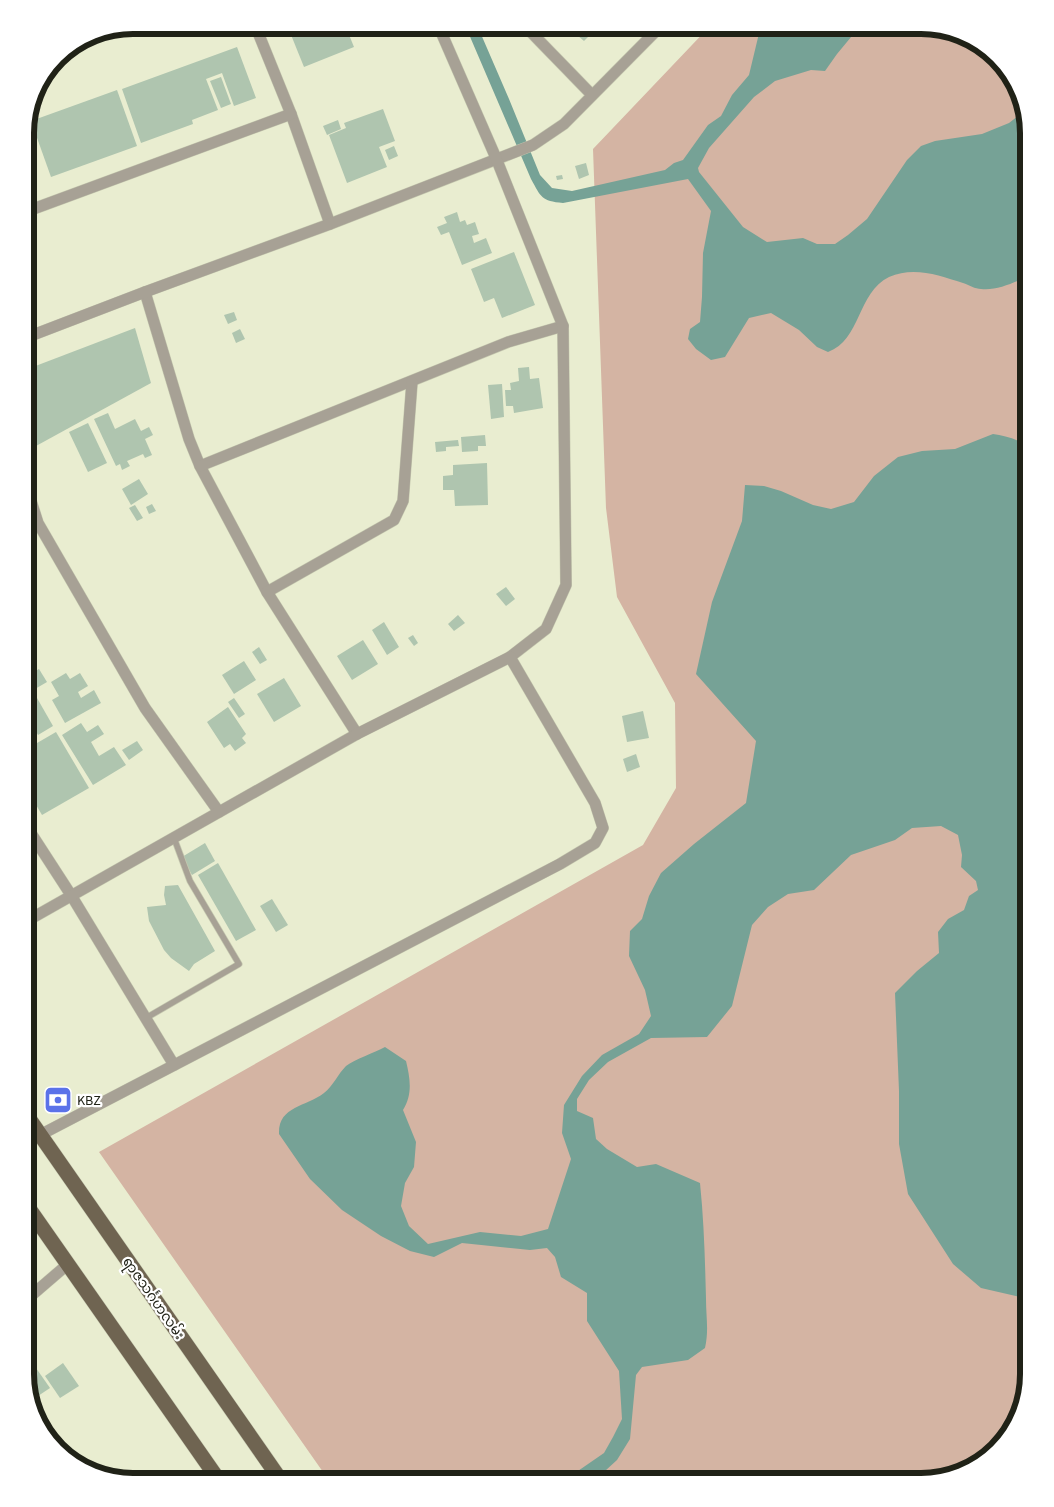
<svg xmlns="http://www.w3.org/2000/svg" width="1054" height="1507" font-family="'Source Sans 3','Noto Sans Myanmar',sans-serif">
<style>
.green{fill:#d4b4a3}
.water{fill:#76a296}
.building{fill:#afc5af}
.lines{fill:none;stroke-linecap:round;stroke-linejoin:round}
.lane-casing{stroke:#c5c8af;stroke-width:7}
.street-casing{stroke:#c5c8af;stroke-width:12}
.primary-casing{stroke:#c5c8af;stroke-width:16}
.lane{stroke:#a7a195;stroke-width:5.5}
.street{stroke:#a7a195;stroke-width:11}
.primary{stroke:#6f6451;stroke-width:15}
.labels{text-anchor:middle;stroke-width:4.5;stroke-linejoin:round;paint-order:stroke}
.poi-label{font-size:14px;fill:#202217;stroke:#fff;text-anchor:start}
.street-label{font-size:14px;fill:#202217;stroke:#fff}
.rim{fill:none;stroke:#202217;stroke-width:6}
</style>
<rect width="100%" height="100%" fill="#e9edd0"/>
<!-- green -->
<polygon class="green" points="711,25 928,25 976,40 1014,78 1029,132 1029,1375 1014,1429 976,1467 922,1482 330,1482 99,1152 643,845 676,788 675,703 617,597 606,508 593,149"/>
<!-- water -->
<g class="water">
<path d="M465 25H477L509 99 540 175 552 188 572 191 665 170 674 163 683 160 708 125 721 116 732 95 749 75 761 25H861L837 54 825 71 811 70 775 81 754 97 709 148 698 168 699 172 743 227 767 242 803 238 817 244H835L848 235 867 219 907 160 921 146 935 141 982 134 1009 123 1023 112 1029 132V276C1015 282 997 291 981 289 975 289 969 285 963 283 939 275 913 266 889 277 857 293 861 340 828 352L817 347 799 330 771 313 749 318 725 357 711 360 696 349 688 339 690 329 700 322 702 297 703 253 711 211 688 179 563 203C541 201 541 197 531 179Z"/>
<path d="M993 434C1005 436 1020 439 1029 448V1299L981 1288 953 1264 908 1194 899 1144V1091L895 993 917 971 939 953 938 932 948 919 964 910 969 896 978 890 976 881 961 867 962 855 958 835 941 826 912 828 895 840 851 855 814 890 788 894 768 907 752 925 732 1006 707 1037 651 1038 608 1062 589 1080 577 1099V1111L593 1118 596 1139 607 1149 637 1167 656 1164 700 1183C704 1222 705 1260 706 1299 706 1317 709 1330 705 1348L688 1360 642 1367 636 1375 630 1439 617 1460 593 1482H557L575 1473 604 1453 613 1437 622 1419 619 1371 587 1321V1293L561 1277 555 1257 547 1248 530 1250 462 1243 434 1257 410 1251 381 1236 342 1210 310 1179 279 1134C278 1106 306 1107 324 1093 333 1086 338 1074 346 1066 355 1059 374 1053 385 1047L406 1061C410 1078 413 1094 403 1110L416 1142 414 1167 405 1183 401 1206 409 1226 428 1244 480 1232 521 1236 548 1229 571 1159 562 1133 564 1105 582 1076 602 1055 639 1034 651 1016 645 990 629 956 630 931 642 919 649 896 661 873 694 844 746 803 756 741 696 674 712 602 742 521 745 485 764 486 781 491 813 505 831 509 854 502 874 476 898 457 922 451 955 449Z"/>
</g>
<!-- building -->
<g class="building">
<polygon points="287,25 345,25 354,47 304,67"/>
<polygon points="562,25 578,25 570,33"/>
<polygon points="585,27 592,33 584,41 577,35"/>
<polygon points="237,47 256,98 234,106 222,73 206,79 218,110 192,120 193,124 141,143 122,89"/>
<polygon points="221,77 231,104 221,108 210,81"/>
<polygon points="117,90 137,146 51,177 31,121"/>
<polygon points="383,109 395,141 379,147 387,167 347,183 329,135 346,128 344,123"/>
<polygon points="338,120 341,129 327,135 323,126"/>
<polygon points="394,146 398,156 389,160 385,150"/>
<polygon points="586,163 589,175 579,179 575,166"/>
<polygon points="562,175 563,179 557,180 556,176"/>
<polygon points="457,212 460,222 465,220 467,225 475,222 479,234 472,236 474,243 486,238 492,253 462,265 449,232 441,235 437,227 447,223 444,217"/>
<polygon points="514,252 535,305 502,318 494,298 484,302 471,269"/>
<polygon points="234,312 237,320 228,324 224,315"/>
<polygon points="135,328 151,383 36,446 25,409 25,370"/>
<polygon points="240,329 245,339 236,343 232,333"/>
<polygon points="529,367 530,379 539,378 543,408 514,413 513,406 506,406 505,390 511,390 510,383 519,381 518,368"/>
<polygon points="502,384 504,417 491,419 488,385"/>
<polygon points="108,413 115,429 135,419 141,431 149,427 153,435 145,439 152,455 145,458 143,454 127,461 130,466 122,470 120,464 116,466 94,419"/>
<polygon points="88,423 107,463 88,472 69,432"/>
<polygon points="485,435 486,446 478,446 478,451 462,452 461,437"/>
<polygon points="458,440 459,446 446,447 446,451 436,452 435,442"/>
<polygon points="487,463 488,505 455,506 454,490 443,490 443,476 453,475 453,465"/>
<polygon points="139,479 148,494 131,505 122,489"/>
<polygon points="152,504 156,511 149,514 146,507"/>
<polygon points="135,505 143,518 137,521 129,508"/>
<polygon points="506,587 515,599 506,606 496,594"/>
<polygon points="458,615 465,623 454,631 448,624"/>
<polygon points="384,622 399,647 387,655 372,630"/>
<polygon points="413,635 418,643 414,646 408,638"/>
<polygon points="363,640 378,664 352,680 337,656"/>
<polygon points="259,647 267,660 260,664 252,652"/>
<polygon points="244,661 256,680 234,694 222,675"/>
<polygon points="39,669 47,682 35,689 27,676"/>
<polygon points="66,673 70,679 80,673 88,686 78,692 81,698 94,690 101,703 65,723 52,700 59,696 51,682"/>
<polygon points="25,678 33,694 25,698"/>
<polygon points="284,678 301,706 274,722 257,694"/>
<polygon points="37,698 53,726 38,735 25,713 25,704"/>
<polygon points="234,698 245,714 239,718 228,702"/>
<polygon points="228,707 246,734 242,738 246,743 235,751 230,744 224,748 207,722"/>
<polygon points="643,711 649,738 627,742 622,716"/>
<polygon points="81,723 87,732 98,725 104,734 91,742 99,756 114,747 126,765 93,785 62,735"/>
<polygon points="56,732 89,788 42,815 25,786 25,750"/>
<polygon points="137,741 143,750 129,760 122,750"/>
<polygon points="636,754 640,767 627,772 623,759"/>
<polygon points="205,843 215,861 192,875 182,857"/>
<polygon points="218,863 256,930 236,941 198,875"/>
<polygon points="178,885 215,951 194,964 189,971 171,958 164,950 149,921 147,907 166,905 164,895 165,886"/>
<polygon points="272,899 288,925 276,932 260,906"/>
<polygon points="29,1358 50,1388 32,1400 25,1375 25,1361"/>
<polygon points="63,1363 79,1386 60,1398 45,1376"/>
</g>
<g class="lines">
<defs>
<polyline id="lane" points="146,1018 239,964 190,881 174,838"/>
<g id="street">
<polyline points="255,25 291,114 330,224"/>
<polyline points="524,25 592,95"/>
<polyline points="25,212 291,114"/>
<polyline points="145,292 189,439 200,466 267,592 357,734"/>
<polyline points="25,338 145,292 330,224 533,145 564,124 662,25"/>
<polyline points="200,466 508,342 563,326"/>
<polyline points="25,482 38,523 145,708 219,812"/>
<polyline points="267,592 394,520 403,501 412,382"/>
<polyline points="25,824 71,895 174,1065"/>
<polyline points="25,922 357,734 510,657 546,629 566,585 563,326 496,158 438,25"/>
<polyline points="40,1135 560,864 595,843 603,828 595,803 510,657"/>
<polyline points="25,1301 68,1264"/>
</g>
<g id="primary">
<polyline points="25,1113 282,1482"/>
<polyline points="25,1203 220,1482"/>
</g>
</defs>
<!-- lane casing -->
<use href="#lane" class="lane-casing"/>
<!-- street casing -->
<use href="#street" class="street-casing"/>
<!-- primary casing -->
<use href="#primary" class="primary-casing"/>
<!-- lane -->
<use href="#lane" class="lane"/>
<!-- street -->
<use href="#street" class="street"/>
<!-- primary -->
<use href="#primary" class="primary"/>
</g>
<!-- icons -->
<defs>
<symbol id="bank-square" viewBox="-11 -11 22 22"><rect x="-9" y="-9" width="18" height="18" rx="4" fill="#5b72e9" stroke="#fff"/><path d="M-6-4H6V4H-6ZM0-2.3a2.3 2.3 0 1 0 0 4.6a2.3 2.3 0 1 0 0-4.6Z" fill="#fff"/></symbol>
</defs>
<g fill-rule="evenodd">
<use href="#bank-square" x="42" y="1084" width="32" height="32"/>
</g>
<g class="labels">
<!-- poi labels -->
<g class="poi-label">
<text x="77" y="1105">KBZ</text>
</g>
<!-- street labels -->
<g class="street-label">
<text transform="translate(154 1298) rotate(55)" y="5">ရာဇသင်္ဂဟလမ်း</text>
</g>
</g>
<!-- crop -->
<path d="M0 0H1054V1507H0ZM133 34H921A99 99 0 0 1 1020 133V1374A99 99 0 0 1 921 1473H133A99 99 0 0 1 34 1374V133A99 99 0 0 1 133 34Z" fill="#fff" fill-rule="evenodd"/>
<path class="rim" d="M133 34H921A99 99 0 0 1 1020 133V1374A99 99 0 0 1 921 1473H133A99 99 0 0 1 34 1374V133A99 99 0 0 1 133 34Z"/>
</svg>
